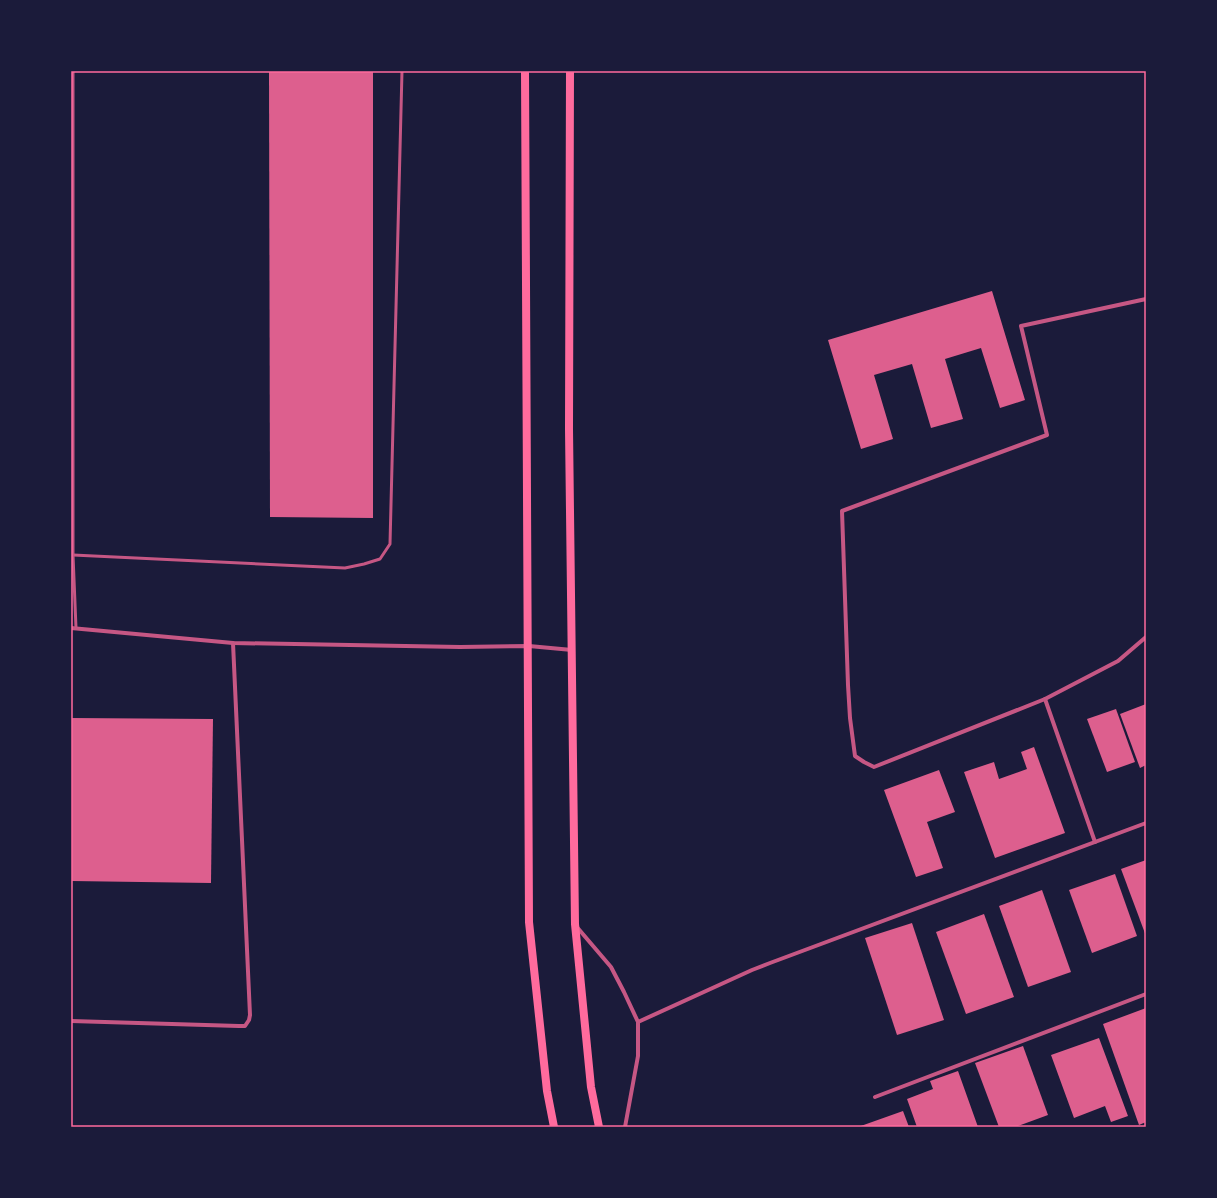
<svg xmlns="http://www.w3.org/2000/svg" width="1217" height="1198" font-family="Roboto,sans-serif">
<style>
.building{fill:#dd5f8e}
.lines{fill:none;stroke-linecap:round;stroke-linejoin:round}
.service{stroke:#c65784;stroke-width:3}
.minor{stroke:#c65784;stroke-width:4}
.secondary{stroke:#ff6b9d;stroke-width:8}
.neatline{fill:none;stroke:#ff6b9d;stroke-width:1.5}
</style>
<rect width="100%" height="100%" fill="#1b1b3a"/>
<!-- building -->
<g class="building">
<polygon points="269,71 373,71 373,518 270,517"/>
<polygon points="992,291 1025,400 1000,408 981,348 945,359 963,419 931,428 912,364 874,375 893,439 861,449 828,340"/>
<polygon points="1146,704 1146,765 1140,768 1120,714"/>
<polygon points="1116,709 1135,762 1107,772 1087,719"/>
<polygon points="71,718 213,719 211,883 71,881"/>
<polygon points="1034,747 1065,833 995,858 964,772 994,762 999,779 1027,769 1021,752"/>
<polygon points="939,770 955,812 927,822 943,868 916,877 884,790"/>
<polygon points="1146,860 1146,936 1121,869"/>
<polygon points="1115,874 1137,936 1092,953 1069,890"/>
<polygon points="1042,890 1071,972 1028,987 999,906"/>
<polygon points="984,914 1014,997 966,1014 936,932"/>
<polygon points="912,923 944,1020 897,1035 865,938"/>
<polygon points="1146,1008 1146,1122 1139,1125 1103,1024"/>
<polygon points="1099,1038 1128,1116 1111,1122 1105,1106 1074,1118 1051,1055"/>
<polygon points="1023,1046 1048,1115 1015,1127 999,1127 975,1063"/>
<polygon points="958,1071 978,1127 917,1127 907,1099 933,1089 930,1081"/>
<polygon points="903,1111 909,1127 858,1127"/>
</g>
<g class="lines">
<!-- service -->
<g class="service">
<polyline points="73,71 73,555 76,628"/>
<polyline points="73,555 345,568 364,564 380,559 390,544 402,71"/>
</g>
<!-- minor -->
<g class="minor">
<polyline points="1146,299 1021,326 1047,435 842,511 848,685 850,718 855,756 864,762 874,767 1045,699 1118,661 1146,637"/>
<polyline points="71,628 233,643 460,647 529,646 572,650"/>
<polyline points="1045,699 1095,842"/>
<polyline points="576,926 611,967 624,992 638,1022 638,1056 625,1127"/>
<polyline points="71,1021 239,1026 245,1026 249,1020 250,1015 233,643"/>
<polyline points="638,1022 752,970 770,963 1146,823"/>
<polyline points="875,1097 1146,994"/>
</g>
<!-- secondary -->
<g class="secondary">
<polyline points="525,71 529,922 547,1091 554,1127"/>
<polyline points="570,71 569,429 575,924 591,1087 599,1127"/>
</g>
</g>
<!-- border -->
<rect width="1217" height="1198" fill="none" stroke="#1b1b3a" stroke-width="144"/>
<rect x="72" y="72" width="1073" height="1054" class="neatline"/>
</svg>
